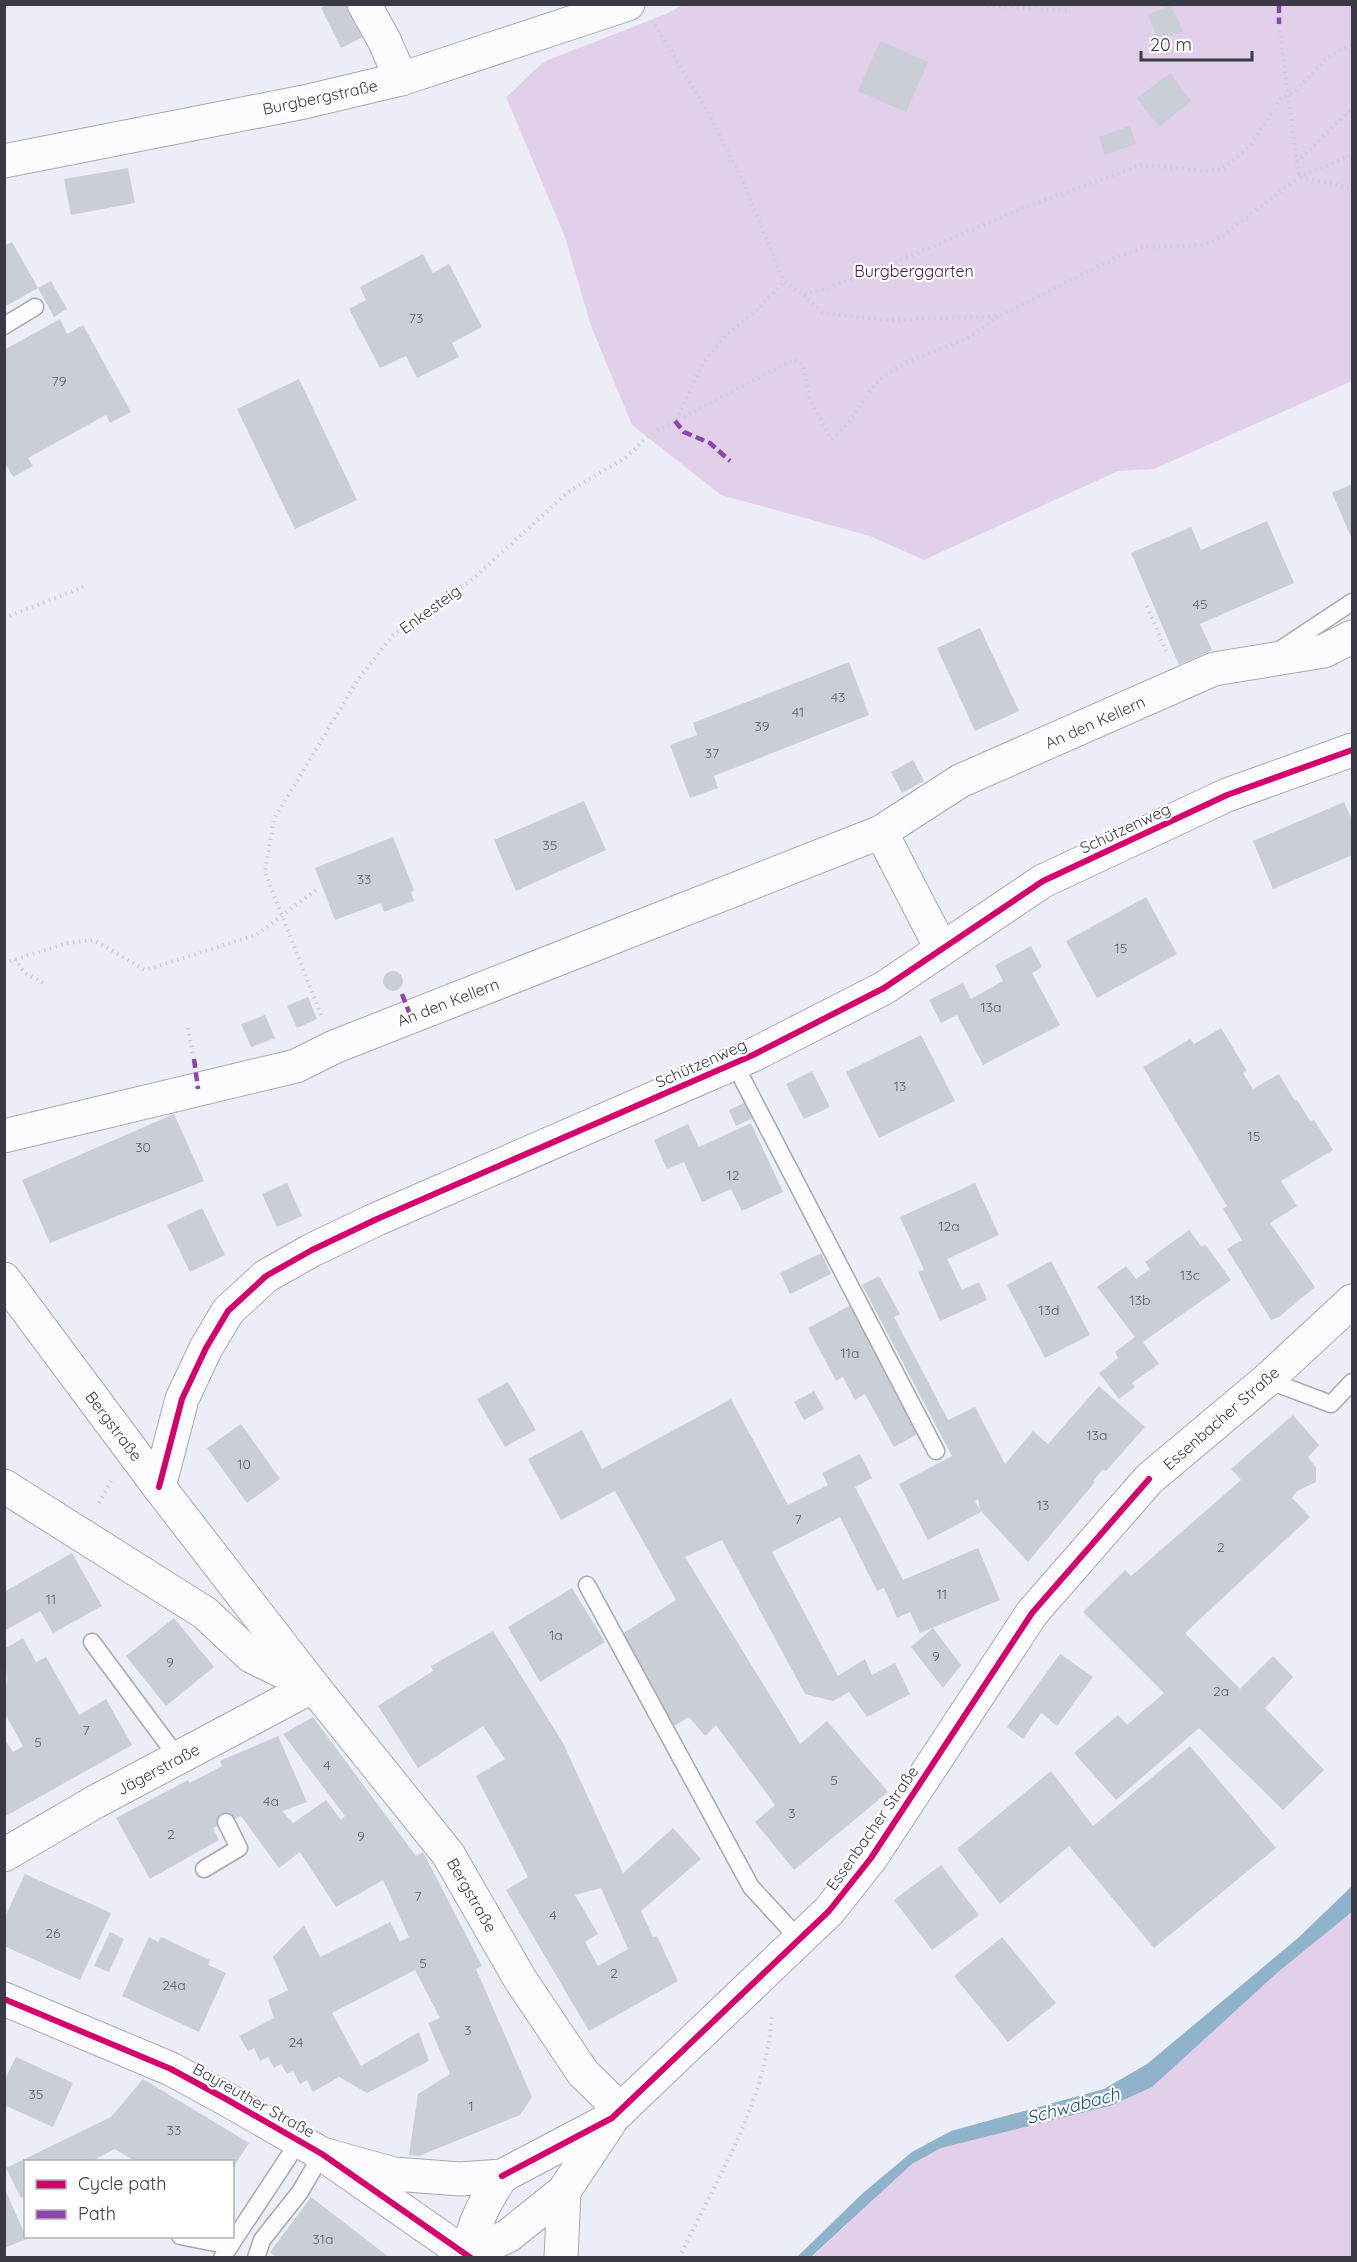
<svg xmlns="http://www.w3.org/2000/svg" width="1357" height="2262" font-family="Quicksand,sans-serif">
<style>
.green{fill:#e2cfe9}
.water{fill:#90b2ca}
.building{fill:#caced7;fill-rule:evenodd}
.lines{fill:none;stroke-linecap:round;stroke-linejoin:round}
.service-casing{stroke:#a7a8b1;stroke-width:19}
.minor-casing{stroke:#a7a8b1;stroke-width:35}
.tertiary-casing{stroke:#a7a8b1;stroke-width:35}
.path{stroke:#cdced2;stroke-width:4;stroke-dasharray:1.5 4.5;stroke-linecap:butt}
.service{stroke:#fcfcfe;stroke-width:16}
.minor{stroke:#fcfcfe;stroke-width:33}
.tertiary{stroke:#fcfcfe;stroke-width:33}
.quiet{stroke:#8e44ad;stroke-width:4.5;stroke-dasharray:9 4.5;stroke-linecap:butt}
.cycleway-casing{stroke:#fff;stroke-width:10}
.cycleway{stroke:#d6006c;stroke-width:6}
.labels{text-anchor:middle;stroke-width:4.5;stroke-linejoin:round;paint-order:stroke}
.number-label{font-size:14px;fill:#5d5f6a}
.street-label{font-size:16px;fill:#393a45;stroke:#fff}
.park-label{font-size:16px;fill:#481b4d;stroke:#fff}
.water-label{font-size:18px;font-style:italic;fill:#155171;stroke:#fff}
</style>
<rect width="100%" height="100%" fill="#eceef7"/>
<!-- green -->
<g class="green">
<path d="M683 5H1352V381L1154 469 1118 471 924 560 870 536 721 495 632 425 591 326 565 237 506 97C522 85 531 70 548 60L666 14Z"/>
<polygon points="1352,1912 1352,2257 811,2258 912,2164 941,2148 1110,2106"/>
</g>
<!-- water -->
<polygon class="water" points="1352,1886 1352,1912 1278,1972 1152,2087 1110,2106 941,2148 912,2164 811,2257 797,2257 863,2193 912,2152 951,2131 1104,2089 1147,2064 1298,1938"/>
<!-- building -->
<g class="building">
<polygon points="328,4 349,4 365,36 341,48 321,8"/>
<polygon points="1171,5 1183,31 1159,41 1148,15"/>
<polygon points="880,41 928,62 906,112 858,91"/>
<polygon points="1170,73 1191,101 1159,127 1137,98"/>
<polygon points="1130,126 1136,144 1105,155 1099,137"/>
<polygon points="128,168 135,203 71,215 64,179"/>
<polygon points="12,242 38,288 4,307 4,246"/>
<polygon points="423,254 433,273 449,264 482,327 452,343 459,357 417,378 406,356 380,368 349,309 366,300 360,287"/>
<polygon points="51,281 67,309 54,317 38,288"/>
<polygon points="60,319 67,334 83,325 131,412 110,423 106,415 28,458 33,466 13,477 4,461 4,350"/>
<polygon points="299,379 357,500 295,529 237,409"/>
<polygon points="1352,484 1352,539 1332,493"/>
<polygon points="1267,521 1294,583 1200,624 1212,650 1179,665 1131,553 1191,527 1201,550"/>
<polygon points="980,628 1019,711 975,731 937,648"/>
<polygon points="849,662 869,715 714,776 718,788 690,798 670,745 697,735 693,723"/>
<polygon points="913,760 924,781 902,793 891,772"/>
<polygon points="584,801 606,850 516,891 494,840"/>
<polygon points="1344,802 1352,820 1352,855 1273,889 1253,841"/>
<polygon points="393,837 414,890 411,892 414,901 384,912 381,903 335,920 315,868"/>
<polygon points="1146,897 1177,954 1097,998 1066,941"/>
<polygon points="1031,946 1042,967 1032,973 1060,1025 983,1065 957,1015 941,1023 929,1000 963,983 971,999 1003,981 995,965"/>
<circle cx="393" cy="981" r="10"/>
<polygon points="308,997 317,1019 297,1028 287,1006"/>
<polygon points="265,1015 275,1038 251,1047 241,1024"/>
<polygon points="1221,1028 1247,1071 1243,1073 1253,1089 1279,1074 1295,1101 1297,1100 1310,1121 1314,1120 1333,1150 1281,1181 1297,1206 1270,1223 1315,1287 1279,1317 1271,1320 1227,1249 1242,1240 1223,1209 1227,1206 1143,1067 1190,1039 1194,1044"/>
<polygon points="921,1035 955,1101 879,1138 846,1072"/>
<polygon points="812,1071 830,1107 804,1119 786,1084"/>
<polygon points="746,1102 753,1118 736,1126 729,1110"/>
<polygon points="174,1114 204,1181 50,1243 22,1180"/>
<polygon points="751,1123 783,1192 742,1211 731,1189 702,1202 684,1162 667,1169 654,1140 688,1124 699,1147"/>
<polygon points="287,1183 302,1216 277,1227 262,1194"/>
<polygon points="975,1183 999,1235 947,1259 962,1290 979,1282 987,1300 940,1321 918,1272 924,1270 900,1217"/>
<polygon points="202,1208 225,1255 190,1272 167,1225"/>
<polygon points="1189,1230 1202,1247 1205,1244 1231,1280 1143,1342 1159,1364 1132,1383 1135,1387 1119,1399 1099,1373 1118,1358 1115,1352 1135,1337 1097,1287 1126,1266 1136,1279 1150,1269 1145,1262"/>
<polygon points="821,1253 831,1274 790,1294 780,1273"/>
<polygon points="1051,1261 1090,1335 1045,1358 1007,1285"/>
<polygon points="879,1276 900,1314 894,1317 948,1420 975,1407 1005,1464 1033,1431 1048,1444 1099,1386 1145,1427 1106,1471 1103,1469 1093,1481 1095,1482 1028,1562 980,1510 978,1499 975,1501 981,1512 928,1540 899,1484 952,1456 862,1285"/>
<polygon points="853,1304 919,1433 894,1447 865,1394 855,1400 843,1377 836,1381 808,1328"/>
<polygon points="508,1382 536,1430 505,1447 477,1399"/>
<polygon points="814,1391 824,1409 804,1420 794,1402"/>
<polygon points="731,1399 788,1505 828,1485 822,1473 860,1454 872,1478 855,1487 903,1580 978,1548 1000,1600 920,1633 910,1612 897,1618 884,1588 877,1591 840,1517 772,1552 838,1676 865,1659 872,1675 895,1663 910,1694 867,1717 849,1692 833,1701 805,1694 722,1540 685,1557 800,1744 827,1721 888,1792 794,1870 755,1822 775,1805 716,1725 705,1736 689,1717 674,1726 622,1634 676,1600 615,1491 561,1520 528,1459 582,1430 602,1469"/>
<polygon points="1293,1415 1319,1445 1308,1457 1316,1468 1316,1482 1297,1491 1292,1498 1310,1517 1185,1633 1240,1689 1273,1656 1293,1677 1265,1708 1324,1770 1283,1810 1199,1728 1116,1800 1074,1753 1118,1715 1127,1725 1164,1693 1083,1612 1125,1570 1131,1576 1241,1480 1231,1469"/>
<polygon points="241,1424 280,1479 247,1503 207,1448"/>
<polygon points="72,1553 102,1606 53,1633 40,1611 4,1631 4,1592"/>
<polygon points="572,1588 605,1642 540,1682 508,1627"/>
<polygon points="174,1618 214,1667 166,1706 126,1656"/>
<polygon points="933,1628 961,1665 943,1688 911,1647"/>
<path d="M493 1631 563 1743 623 1873 673 1828 701 1859 641 1911 653 1937 657 1936 678 1981 589 2031 506 1890 528 1877 476 1776 505 1759 483 1726 418 1768 378 1706 433 1671 431 1666ZM601 1888 628 1949 598 1966 585 1942 598 1934 575 1895Z"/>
<polygon points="23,1638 36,1662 46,1657 79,1715 106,1699 132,1745 4,1817 4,1738 13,1752 23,1746 4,1712 7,1678 4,1649"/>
<polygon points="1060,1654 1093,1677 1057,1726 1041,1713 1023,1739 1007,1727"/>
<polygon points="313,1717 416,1856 423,1852 482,1966 476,1969 532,2097 520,2115 419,2156 409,2155 418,2094 450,2074 428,2023 440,2018 415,1970 332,2013 361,2066 419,2032 429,2061 367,2093 339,2077 313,2092 307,2080 300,2084 293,2071 287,2074 281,2064 274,2068 268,2057 260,2061 254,2048 248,2051 239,2036 274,2018 268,2000 288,1990 273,1957 304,1925 320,1957 390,1922 400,1942 409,1937 383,1880 336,1907 300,1852 279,1868 241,1816 213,1828 219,1840 150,1879 116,1818 188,1780 190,1783 205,1775 222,1766 220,1761 278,1736 307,1802 282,1811 293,1823 326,1800 341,1820 345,1816 283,1734"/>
<polygon points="1190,1746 1276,1848 1154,1948 1069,1846 1000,1904 957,1849 1051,1771 1093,1826"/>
<polygon points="941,1865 979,1915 932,1950 894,1900"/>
<polygon points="25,1874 111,1913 80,1980 4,1946 4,1919"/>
<polygon points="110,1932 124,1939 109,1972 94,1966"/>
<polygon points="149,1937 158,1942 161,1937 210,1960 208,1965 226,1973 199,2032 122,1996"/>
<polygon points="1002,1937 1056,2003 1008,2042 954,1976"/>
<polygon points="16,2057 73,2083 53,2127 4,2105 4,2081"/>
<polygon points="143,2079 249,2143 232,2169 232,2162 136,2162 115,2149 90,2162 26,2162 26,2196 21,2198 6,2168 111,2117"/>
<polygon points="4,2187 27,2239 4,2248"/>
<polygon points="311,2197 390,2258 277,2258 270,2252"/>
</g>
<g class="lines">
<defs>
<g id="service">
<polyline points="4,326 35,307"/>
<polyline points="1278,651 1352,602"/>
<polyline points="734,1063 936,1451"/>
<polyline points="1267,1380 1331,1404 1352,1382"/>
<polyline points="587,1585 751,1887 800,1940"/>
<polyline points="92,1642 178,1758"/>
<polyline points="204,1869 239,1848 226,1822"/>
<polyline points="180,2236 230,2246"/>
<polyline points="222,2258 299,2141"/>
<polyline points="256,2258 262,2240 300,2192 322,2154"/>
</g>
<g id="minor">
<polyline points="364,4 384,40 401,79"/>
<polyline points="4,161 304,102 401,79 628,4"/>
<polyline points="881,832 941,948"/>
<polyline points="4,1136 296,1066 334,1047 881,832 960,781 1214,669 1324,651 1352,637"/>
<polyline points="4,1279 159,1487 313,1686 448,1854 520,1979 583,2073 621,2110"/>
<polyline points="4,1486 205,1613 251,1656 306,1683"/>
<polyline points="159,1487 182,1399 206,1348 228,1311 266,1276 312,1250 377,1219 753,1055 884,988 1043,881 1227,795 1352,750"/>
<polyline points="4,1855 95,1802 313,1686"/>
</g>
<g id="tertiary">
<polyline points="4,1999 171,2069 226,2099 322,2154 471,2258"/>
<polyline points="322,2154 394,2174 460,2179 502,2176 612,2118 829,1911 871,1858 1032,1613 1149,1479 1267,1380 1352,1301"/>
<polyline points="468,2254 508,2236 564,2191 610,2122"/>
<path d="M468 2254C473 2224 485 2201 502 2176"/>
<polyline points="561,2258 564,2191"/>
</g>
</defs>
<!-- service casing -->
<use href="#service" class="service-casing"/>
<!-- minor casing -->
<use href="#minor" class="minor-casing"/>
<!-- tertiary casing -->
<use href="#tertiary" class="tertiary-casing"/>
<!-- path -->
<g class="path">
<polyline points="975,5 1070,11"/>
<polyline points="1279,24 1299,177 1352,188"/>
<polyline points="655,25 709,114 741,177 784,281"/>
<polyline points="1297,162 1352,108"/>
<polyline points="804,295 823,313 891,320 999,316 1116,258 1144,247 1202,245 1221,237 1299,177 1352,155"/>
<polyline points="676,420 703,363 725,336 758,309 784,281 804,295 863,276 1028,206 1141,165 1209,171 1223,169 1251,145 1282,97 1293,93 1330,55 1352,45"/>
<polyline points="1147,606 1166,651"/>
<polyline points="4,618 83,587"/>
<polyline points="15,959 25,973 43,983"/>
<polyline points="4,963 68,943 94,940 145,970 256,935 316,890"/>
<path d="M321 1015 265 872 274 819 359 678 393 635 474 578 568 492 628 456 649 435 794 359 803 365 809 397 831 439C853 424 862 397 881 379 903 359 938 352 965 339 977 333 988 323 999 316"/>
<polyline points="188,1028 193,1055"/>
<polyline points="99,1503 111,1481"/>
<path d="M679 2258C716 2180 766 2103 772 2015"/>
</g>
<!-- service -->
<use href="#service" class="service"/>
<!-- minor -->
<use href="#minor" class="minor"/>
<!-- tertiary -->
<use href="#tertiary" class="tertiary"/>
<!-- quiet -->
<g class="quiet">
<polyline points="1279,4 1279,24"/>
<polyline points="675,421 684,432 710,443 730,461"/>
<polyline points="402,994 411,1017"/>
<polyline points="194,1059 198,1089"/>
</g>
<defs>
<g id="cycleway">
<polyline points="159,1487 182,1399 206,1348 228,1311 266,1276 312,1250 377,1219 753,1055 884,988 1043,881 1227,795 1352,750"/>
<polyline points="4,1999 171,2069 226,2099 322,2154 471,2258"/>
<polyline points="502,2176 612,2118 829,1911 871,1858 1032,1613 1149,1479"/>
</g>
</defs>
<!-- cycleway casing -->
<use href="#cycleway" class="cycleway-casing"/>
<!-- cycleway -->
<use href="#cycleway" class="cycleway"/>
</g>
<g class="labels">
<!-- number labels -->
<g class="number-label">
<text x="416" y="323">73</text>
<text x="59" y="386">79</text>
<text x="1200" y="609">45</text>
<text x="838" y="702">43</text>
<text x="798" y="717">41</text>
<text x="762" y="731">39</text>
<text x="712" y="758">37</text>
<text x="550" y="850">35</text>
<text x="364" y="884">33</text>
<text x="1121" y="953">15</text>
<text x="991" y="1012">13a</text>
<text x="900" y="1091">13</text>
<text x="1254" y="1141">15</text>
<text x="143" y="1152">30</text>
<text x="733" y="1180">12</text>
<text x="949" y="1231">12a</text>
<text x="1190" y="1280">13c</text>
<text x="1140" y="1305">13b</text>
<text x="1049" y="1315">13d</text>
<text x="850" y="1358">11a</text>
<text x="1097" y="1440">13a</text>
<text x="244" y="1469">10</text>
<text x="1043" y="1510">13</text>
<text x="798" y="1524">7</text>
<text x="1221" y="1552">2</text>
<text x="942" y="1599">11</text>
<text x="51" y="1604">11</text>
<text x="556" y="1640">1a</text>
<text x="936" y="1661">9</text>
<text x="170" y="1667">9</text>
<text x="1221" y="1696">2a</text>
<text x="86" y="1735">7</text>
<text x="38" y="1747">5</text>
<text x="327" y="1770">4</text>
<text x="834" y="1785">5</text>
<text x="271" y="1806">4a</text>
<text x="792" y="1818">3</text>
<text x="171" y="1839">2</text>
<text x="361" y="1841">9</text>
<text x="418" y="1901">7</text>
<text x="553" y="1920">4</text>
<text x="53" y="1938">26</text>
<text x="423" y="1968">5</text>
<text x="614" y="1978">2</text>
<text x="174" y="1990">24a</text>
<text x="468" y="2035">3</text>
<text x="296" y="2047">24</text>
<text x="36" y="2099">35</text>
<text x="471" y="2111">1</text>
<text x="174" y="2135">33</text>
<text x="323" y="2244">31a</text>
</g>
<!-- street labels -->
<g class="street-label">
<text transform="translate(320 97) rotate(-12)" y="6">Burgbergstraße</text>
<text transform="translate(430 609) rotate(-36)" y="6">Enkesteig</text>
<text transform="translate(1095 722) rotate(-24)" y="6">An den Kellern</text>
<text transform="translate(1125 828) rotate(-25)" y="6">Schützenweg</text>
<text transform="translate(448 1002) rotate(-21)" y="6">An den Kellern</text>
<text transform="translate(701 1063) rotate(-24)" y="6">Schützenweg</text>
<text transform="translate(1221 1418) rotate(-41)" y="6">Essenbacher Straße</text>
<text transform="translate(114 1426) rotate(53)" y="6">Bergstraße</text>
<text transform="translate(158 1769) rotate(-28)" y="6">Jägerstraße</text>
<text transform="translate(872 1828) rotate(-55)" y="6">Essenbacher Straße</text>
<text transform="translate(472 1895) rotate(60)" y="6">Bergstraße</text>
<text transform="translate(254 2100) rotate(29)" y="6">Bayreuther Straße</text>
</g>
<!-- park labels -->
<g class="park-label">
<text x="914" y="277">Burgberggarten</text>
</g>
<!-- water labels -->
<g class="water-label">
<text transform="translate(1073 2106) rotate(-15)" y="6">Schwabach</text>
</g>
</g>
<!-- border -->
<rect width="1357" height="2262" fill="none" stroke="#393a45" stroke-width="12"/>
<!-- legend -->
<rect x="24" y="2160" width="210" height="78" fill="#ffffff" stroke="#b0b0b5" stroke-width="1.5"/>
<rect x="36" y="2180" width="30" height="9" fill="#d6006c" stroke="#b0b0b5" stroke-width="1.5"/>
<text x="78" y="2190" font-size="18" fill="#393a45">Cycle path</text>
<rect x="36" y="2210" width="30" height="9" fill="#8e44ad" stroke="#b0b0b5" stroke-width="1.5"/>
<text x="78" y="2220" font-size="18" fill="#393a45">Path</text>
<!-- scale -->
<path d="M1141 51v9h111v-9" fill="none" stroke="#393a45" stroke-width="3"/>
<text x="1150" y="51" font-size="18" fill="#393a45" stroke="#ffffff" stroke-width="4.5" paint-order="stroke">20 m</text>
</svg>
